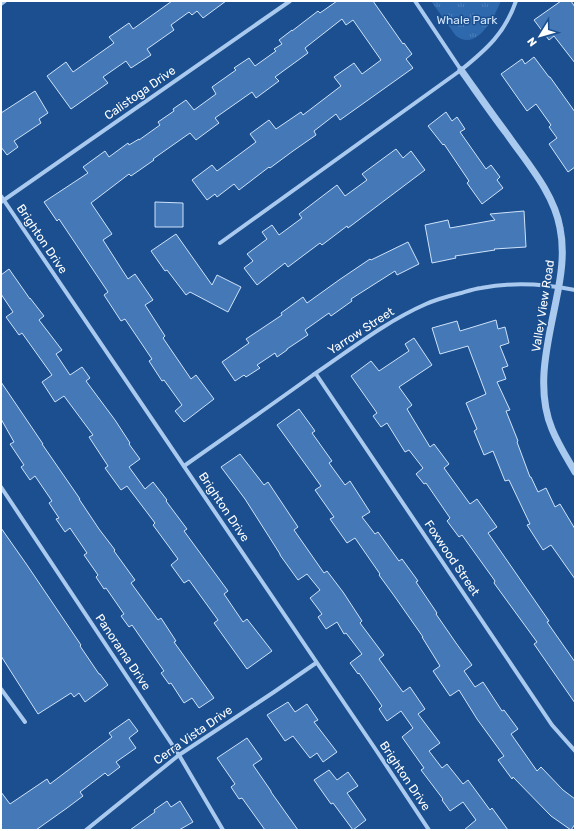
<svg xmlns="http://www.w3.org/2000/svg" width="576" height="831" font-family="Rubik,sans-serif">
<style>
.grass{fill:url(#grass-tufts)}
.building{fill:#4478b7;stroke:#cfe3fa}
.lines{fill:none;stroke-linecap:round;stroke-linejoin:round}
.minor{stroke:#a9c9ee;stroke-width:4}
.tertiary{stroke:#a9c9ee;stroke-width:7}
.labels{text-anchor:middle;stroke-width:3;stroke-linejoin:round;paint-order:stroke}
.park-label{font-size:12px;fill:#cfe3fa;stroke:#1b4f8f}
.street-label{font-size:12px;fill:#fff;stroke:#1b4f8f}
</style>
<defs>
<pattern id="grass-tufts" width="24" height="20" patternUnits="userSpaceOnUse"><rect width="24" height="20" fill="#2e69ad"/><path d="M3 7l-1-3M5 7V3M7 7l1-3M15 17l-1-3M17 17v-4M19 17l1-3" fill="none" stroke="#4d80b9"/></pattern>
</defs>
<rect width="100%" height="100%" fill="#1b4f8f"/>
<!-- grass -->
<path class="grass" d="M431 1H501C494 17 477 52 456 36Z"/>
<!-- building -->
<g class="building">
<polygon points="172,1 226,1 203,18 197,11 192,15 189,12 171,25 174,30 147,49 151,55 131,68 126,61 103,77 108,83 71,109 47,76 66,62 73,72 114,43 109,37 129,23 133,29"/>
<polygon points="337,1 373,1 403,44 404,43 412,54 406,59 413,68 340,120 336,114 314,131 316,135 293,151 270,168 269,167 239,190 234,184 217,197 215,194 207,200 192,180 212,165 217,171 256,142 250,134 269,120 276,129 301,112 303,115 341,86 334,77 354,63 362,74 381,60 353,20 346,25 342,19 305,48 308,53 275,77 279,81 256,98 252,92 215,118 219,123 196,140 190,133 153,159 154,160 131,176 129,174 91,203 112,234 103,240 128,279 135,274 153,300 145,305 165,336 163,338 191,379 196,375 214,399 184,422 175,411 182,405 164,380 162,381 149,361 152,359 125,319 121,321 104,295 108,292 59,219 57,221 44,202 88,173 83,167 105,151 109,157 128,143 129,145 139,139 139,140 160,125 158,122 174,111 173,109 186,100 194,110 216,94 212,87 236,70 234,68 249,58 255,66 276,51 274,49 282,44 279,40 292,30 292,31 318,11 320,13"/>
<polygon points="561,1 571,1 575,7 575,63 554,36 549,40 534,20"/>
<polygon points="534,57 549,77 550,77 575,112 575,167 568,172 549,144 557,138 549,127 551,125 536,104 527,111 501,74 522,59 525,64"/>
<polygon points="35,91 48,113 39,119 41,123 14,141 18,147 7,155 1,147 1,113"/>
<polygon points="446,112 452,121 457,117 465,129 460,132 486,169 491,165 500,177 497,180 503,188 482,204 467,183 469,181 444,144 443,145 428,126"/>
<polygon points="396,149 403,158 411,151 425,170 348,228 347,226 322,245 320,243 288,267 285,263 257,285 244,268 253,261 247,254 267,239 262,232 272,225 279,235 302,218 299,214 337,185 345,196 367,180 362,174"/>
<polygon points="155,202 183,203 183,227 155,227"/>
<polygon points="524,211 526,247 494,249 495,250 455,256 456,258 432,263 425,225 448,220 450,228 495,220 490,214"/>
<polygon points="176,234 212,285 217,275 241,287 228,312 190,292 186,295 167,270 165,271 151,251"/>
<polygon points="408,242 419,264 397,275 395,271 351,299 352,301 331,316 329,313 305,330 308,335 287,349 287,350 277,357 275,353 257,365 260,368 246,377 244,375 235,381 222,362 249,343 246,339 282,315 281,313 303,297 307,303 339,280 370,259 371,260"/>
<polygon points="9,269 30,299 30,298 44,316 39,320 62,350 56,354 70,375 82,367 90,378 86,381 115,420 130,443 129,444 140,459 129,467 145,489 153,482 167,500 166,501 187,529 184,531 228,591 224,594 243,622 247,619 272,651 247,669 214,623 218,620 189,580 184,583 171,565 178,559 153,525 155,523 127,486 121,490 105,468 108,466 89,437 93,435 64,396 55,402 42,382 52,375 22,333 19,335 6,317 13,312 1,294 1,275"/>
<polygon points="496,320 498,329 505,327 509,343 500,346 508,366 502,368 506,379 497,382 510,410 506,411 518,441 517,442 530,477 531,477 538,492 546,488 555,507 560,504 575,529 575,579 551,545 543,550 527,525 530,524 509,480 505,481 493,451 484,455 474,431 477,429 466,403 486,394 468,346 440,354 432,328 457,321 460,331"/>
<polygon points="414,338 432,365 399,387 412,405 407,409 430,447 434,444 449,464 444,468 470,504 477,499 497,527 488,533 549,621 547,622 575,662 575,703 534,644 537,642 494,583 495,581 462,535 459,537 447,521 450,518 426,483 424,484 416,474 423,468 409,450 405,452 387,423 381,427 373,416 377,413 351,376 371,361 379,371 409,351 405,344"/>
<polygon points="1,382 43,444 42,444 80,499 79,499 99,529 115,550 114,551 135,580 131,583 158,620 161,618 176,641 174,642 214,698 199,708 192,698 184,703 171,683 169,684 161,673 164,671 132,625 129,627 121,616 124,614 106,588 104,589 96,577 98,575 84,555 87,553 70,528 65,532 56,519 59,518 49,503 52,501 35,476 30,480 21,467 24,465 10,444 14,442 1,419"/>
<polygon points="299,409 315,431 312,433 332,461 329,463 345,485 350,481 370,512 362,517 375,534 378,532 399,561 402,559 418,581 416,582 437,613 436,614 456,643 472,665 464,671 475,687 483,682 502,711 504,710 518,729 511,734 537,771 541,767 563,790 575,799 575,824 571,830 551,816 513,777 512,779 498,760 504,756 477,719 459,690 450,696 433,671 440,666 422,637 423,637 395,597 379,575 380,574 355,538 347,543 330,519 334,517 315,490 321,486 277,425"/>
<polygon points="240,454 264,485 268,482 298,527 294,530 324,573 327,571 343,592 362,621 360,623 384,655 379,659 403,692 410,687 425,709 418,714 440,743 429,751 442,768 447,764 463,784 468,780 490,810 492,808 508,830 464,830 476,820 463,802 450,811 442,800 443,799 421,770 424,768 402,737 413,728 401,711 387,721 379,709 382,706 359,673 358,674 350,663 362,654 346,633 344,634 337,622 326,629 318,617 322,614 310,598 320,590 307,574 298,580 280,555 280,554 245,499 221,467"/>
<polygon points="1,528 27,565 81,645 80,646 99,674 100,674 108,685 85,702 79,693 74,697 71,693 38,714 1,656"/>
<polygon points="288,702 295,712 307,704 318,720 314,722 337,752 323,762 317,753 310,758 293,736 285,741 267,715"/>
<polygon points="129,719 138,731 129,738 136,748 116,762 120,767 108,776 105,773 80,792 83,796 67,808 36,830 1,830 1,792 10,804 47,779 50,784 112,737 109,733"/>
<polygon points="247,738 262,759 253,765 271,791 271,792 298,830 265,830 242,798 239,799 231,787 235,784 217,758"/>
<polygon points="329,770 337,780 348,772 358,786 347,793 366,820 353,830 333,803 331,804 314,780"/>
<polygon points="167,801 171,807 180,801 193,822 179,830 130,830 155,812 154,810"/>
</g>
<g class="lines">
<!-- minor -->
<g class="minor">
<polyline points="415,1 461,70"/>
<polyline points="1,4 5,1"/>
<polyline points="1,196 376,750 429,830"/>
<polyline points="1,202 290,1"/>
<path d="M220 243 461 70C487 49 505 33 516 1"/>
<polyline points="316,374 552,725 575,751"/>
<path d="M184 466C227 436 270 406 313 375 350 350 385 322 426 304 437 299 449 296 461 293 468 291 474 289 481 288 512 282 545 284 575 290"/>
<polyline points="1,487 179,755 223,830"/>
<polyline points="1,689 25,722"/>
<polyline points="86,830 179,755 274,692 316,663"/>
</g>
<!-- tertiary -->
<path class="tertiary" d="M461 70C476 91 491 113 507 134 527 163 554 193 560 228 565 252 561 277 556 301 548 342 535 388 552 429 558 444 567 458 575 472"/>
</g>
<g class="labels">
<!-- park labels -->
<g class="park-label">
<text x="467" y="24">Whale Park</text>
</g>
<!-- street labels -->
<g class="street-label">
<text transform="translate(140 93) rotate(-35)" y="4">Calistoga Drive</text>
<text transform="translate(42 239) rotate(56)" y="4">Brighton Drive</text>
<text transform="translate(543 306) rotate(-81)" y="4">Valley View Road</text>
<text transform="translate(361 331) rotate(-33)" y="4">Yarrow Street</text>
<text transform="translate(224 507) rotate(56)" y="4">Brighton Drive</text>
<text transform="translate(452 558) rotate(56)" y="4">Foxwood Street</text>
<text transform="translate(123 652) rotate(56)" y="4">Panorama Drive</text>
<text transform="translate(193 735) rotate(-35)" y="4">Cerra Vista Drive</text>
<text transform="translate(405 776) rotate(56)" y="4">Brighton Drive</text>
</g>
</g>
<!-- border -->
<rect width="576" height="831" fill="none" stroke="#ffffff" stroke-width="4"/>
<!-- north arrow -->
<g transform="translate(540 36) rotate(233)" stroke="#1b4f8f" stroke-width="3" paint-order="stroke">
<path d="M0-3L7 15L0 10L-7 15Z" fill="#ffffff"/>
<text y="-6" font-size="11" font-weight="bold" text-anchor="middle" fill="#ffffff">N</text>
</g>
</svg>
